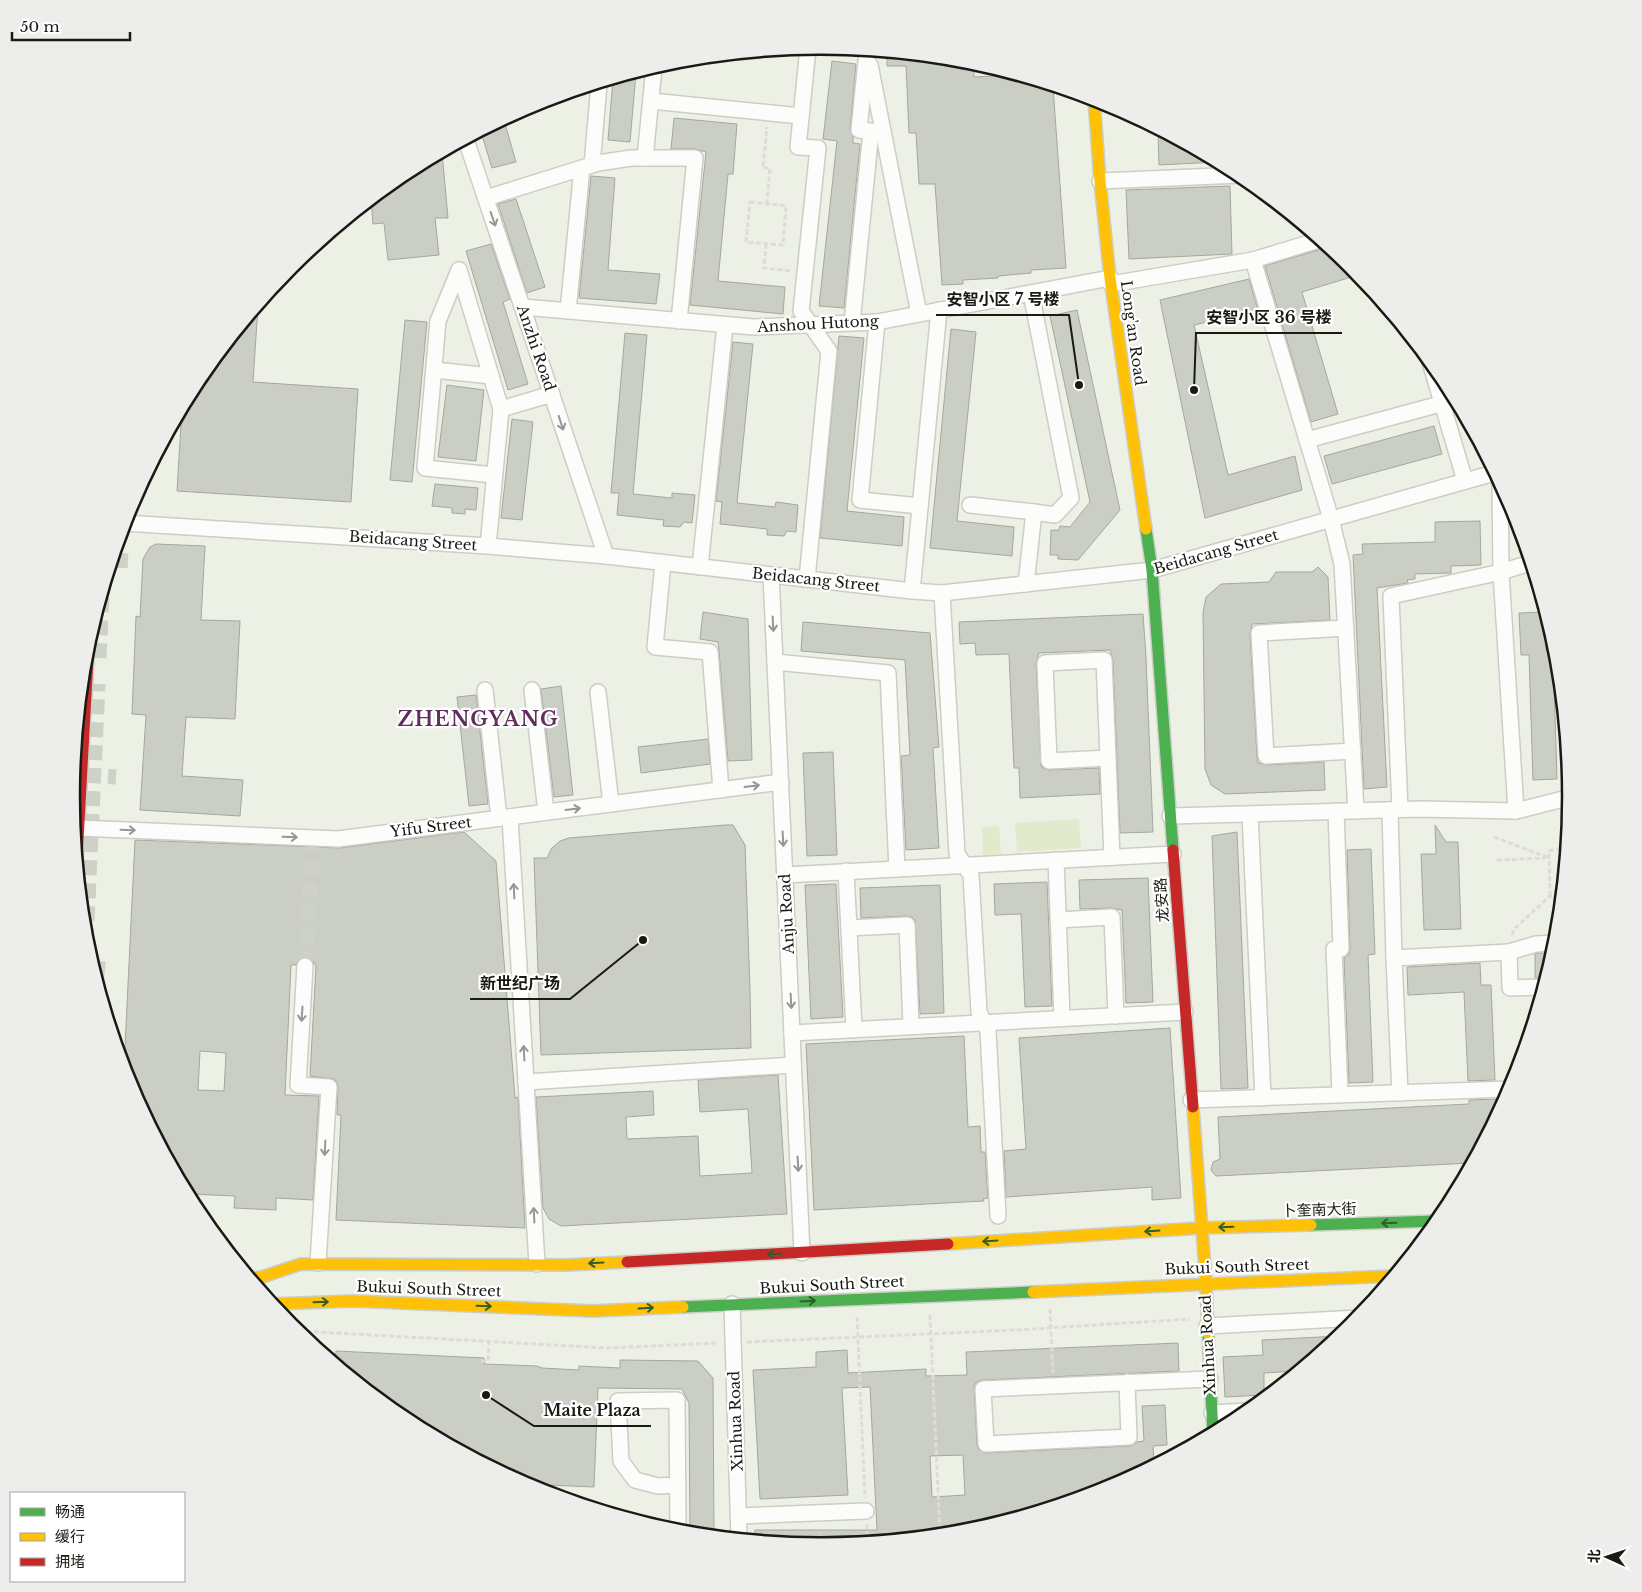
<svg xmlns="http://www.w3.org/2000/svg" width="1642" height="1592" font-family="'Libre Baskerville','Noto Sans SC',serif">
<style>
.green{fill:#e1eacc}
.building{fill:#cbcec5;stroke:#a4a79e;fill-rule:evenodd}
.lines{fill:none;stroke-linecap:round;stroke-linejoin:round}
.street-tunnel{stroke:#cdd1c6;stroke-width:15;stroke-dasharray:15 8;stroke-linecap:butt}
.street-casing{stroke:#cbcec4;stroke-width:18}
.fast-casing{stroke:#cbcec4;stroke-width:14}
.slow-casing{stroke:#cbcec4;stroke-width:14}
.jam-casing{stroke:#cbcec4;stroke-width:14}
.path{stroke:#dcddd9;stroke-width:3;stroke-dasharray:5 2.5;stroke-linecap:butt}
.street{stroke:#fcfdfb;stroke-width:15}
.fast{stroke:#4caf50;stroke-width:11}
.slow{stroke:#ffc107;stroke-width:11}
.jam{stroke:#c62828;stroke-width:11}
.oneway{stroke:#959793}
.oneway2{stroke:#2f5e2e}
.labels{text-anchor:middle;stroke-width:4.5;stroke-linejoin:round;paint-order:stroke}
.street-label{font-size:15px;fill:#181b13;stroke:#fff}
.district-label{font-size:20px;font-weight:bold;letter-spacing:1px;fill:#612d5c;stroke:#fff}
.rim{fill:none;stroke:#181b13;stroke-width:2.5}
.leader{fill:none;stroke:#181b13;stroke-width:2}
.callout-dot{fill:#181b13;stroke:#fff;stroke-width:2}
.callout-label{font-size:16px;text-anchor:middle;font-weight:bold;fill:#181b13;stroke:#fff;stroke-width:4.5;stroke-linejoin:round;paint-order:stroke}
</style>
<rect width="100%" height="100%" fill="#edf1e5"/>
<!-- green -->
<g class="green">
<polygon points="1079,819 1081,848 1017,852 1015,823"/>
<polygon points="999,826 1001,854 983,855 982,827"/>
</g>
<!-- building -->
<g class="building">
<polygon points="887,53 968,61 974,63 974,77 1016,75 1053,87 1066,268 1031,270 1031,273 998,276 998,278 963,280 963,284 942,285 935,184 919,184 916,133 909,133 906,66 887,66"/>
<polygon points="832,61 856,64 850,130 853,137 853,143 860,144 844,308 819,306 837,141 823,139"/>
<polygon points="636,73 630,142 608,140 613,79"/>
<polygon points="674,118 737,124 733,174 728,174 718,281 785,287 783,314 690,305 706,152 695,149 671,149"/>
<polygon points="504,120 516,162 492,168 481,132"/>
<polygon points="1158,130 1186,145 1218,162 1159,165"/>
<polygon points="442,152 448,218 435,218 439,255 388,260 384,223 373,224 371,200 405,172"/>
<polygon points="591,176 615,178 608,270 660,274 656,304 579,298"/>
<polygon points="1230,186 1232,254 1129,259 1126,190"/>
<polygon points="516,199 545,287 527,293 498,204"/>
<polygon points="491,244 510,299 503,302 528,384 508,390 466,251"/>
<polygon points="1328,247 1351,266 1358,275 1302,292 1338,414 1311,422 1265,266"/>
<polygon points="1249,279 1258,310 1194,325 1228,475 1295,456 1302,490 1205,518 1160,300"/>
<polygon points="258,306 253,382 358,389 351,502 177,491 182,408 198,379"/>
<polygon points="1077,310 1120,510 1078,560 1058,559 1058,555 1050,555 1051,530 1059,530 1060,526 1070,527 1090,502 1050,316"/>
<polygon points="405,320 427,322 412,482 390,480"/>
<polygon points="951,329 976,332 957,521 1014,527 1012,556 930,548"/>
<polygon points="625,333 647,335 633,494 672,498 672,493 695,495 692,523 684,522 680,527 663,526 664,520 617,515 619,493 611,493"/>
<polygon points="839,336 864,338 847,511 904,517 902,546 820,538"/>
<polygon points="733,342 753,344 737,503 775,507 776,502 798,505 796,532 787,531 784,536 767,535 767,529 720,524 722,502 716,501"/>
<polygon points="447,385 484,390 476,461 438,457"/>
<polygon points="512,419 533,422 522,520 501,518"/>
<polygon points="1434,426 1442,454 1332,484 1324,456"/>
<polygon points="435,484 478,488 476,510 465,509 465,514 452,513 452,508 432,506"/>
<polygon points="1480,521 1481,565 1451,566 1451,573 1415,574 1415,579 1407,580 1408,583 1377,588 1387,787 1364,789 1353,555 1363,554 1362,544 1435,542 1435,522"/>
<polygon points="156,544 205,546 201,620 240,621 235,719 186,717 182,776 243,780 240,816 140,810 146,715 132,714 136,616 140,617 143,559 150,547"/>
<polygon points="1318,567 1328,577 1330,620 1252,624 1250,634 1257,757 1258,763 1267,765 1324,762 1325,790 1225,794 1211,785 1205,769 1203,613 1206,597 1221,584 1269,582 1276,572 1312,572"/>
<polygon points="703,612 748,619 752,760 728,761 719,651 718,642 700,639"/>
<polygon points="1545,612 1546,651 1553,651 1557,779 1533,780 1529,655 1521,655 1519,613"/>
<polygon points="1143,614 1146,657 1153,832 1120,833 1113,660 1110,650 1039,653 1036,663 1041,766 1044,769 1049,770 1099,768 1100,794 1020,798 1019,768 1014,768 1009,654 976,655 975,643 960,644 959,622"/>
<polygon points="803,622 930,633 939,747 933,748 939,848 906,850 901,756 910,755 905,660 801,651"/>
<polygon points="561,686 573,795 554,797 541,689"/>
<polygon points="476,695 488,804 469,806 457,697"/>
<polygon points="708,739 710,764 641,773 638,747"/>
<polygon points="833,752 837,855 807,856 803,753"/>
<polygon points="725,825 733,825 745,845 750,990 751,1048 541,1055 534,858 547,858 551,849 560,841 569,838"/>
<polygon points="1435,825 1446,842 1458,842 1461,929 1424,930 1421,854 1436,854"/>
<path d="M464 832 496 861 515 1098 518 1097 525 1228 336 1220 341 1115H337L338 1087 337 1082 334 1079 310 1076 316 966 311 958 306 957 300 958 296 965H291L285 1095 319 1096 313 1200 276 1198V1210L234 1208 235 1196 188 1194 128 1083 124 1067 135 840 340 848ZM200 1051 226 1053 224 1091 198 1090Z"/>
<polygon points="1237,832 1248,1088 1221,1089 1212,836"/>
<polygon points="1371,849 1375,954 1368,955 1373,1082 1349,1083 1344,958 1349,954 1350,949 1347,850"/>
<polygon points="1148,878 1153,1002 1126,1003 1122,910 1111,908 1080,909 1079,880"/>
<polygon points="1047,882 1052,1006 1025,1007 1021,914 995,915 994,884"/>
<polygon points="836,884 843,1017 811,1019 805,885"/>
<polygon points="940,885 944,1013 920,1014 915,920 912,917 907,916 861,918 860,888"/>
<polygon points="1538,953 1553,953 1546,978 1535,978 1535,954"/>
<polygon points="1480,963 1481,985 1491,985 1495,1080 1468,1081 1464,992 1408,995 1407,967"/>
<polygon points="1170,1028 1181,1198 1152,1200 1152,1187 1006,1197 1004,1151 1026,1149 1019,1038"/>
<polygon points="964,1036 968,1127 980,1126 981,1152 985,1152 988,1198 983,1199 984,1201 814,1210 806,1044"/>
<polygon points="778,1075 787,1214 561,1226 549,1219 543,1208 536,1097 653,1091 654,1115 626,1117 627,1139 698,1136 700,1176 752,1173 748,1109 700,1112 698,1080"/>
<polygon points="1496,1099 1496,1102 1503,1102 1471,1163 1216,1176 1211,1170 1213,1162 1220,1159 1218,1117 1469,1104 1469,1100"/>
<polygon points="1339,1336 1296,1371 1264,1373 1264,1395 1225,1397 1223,1357 1263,1355 1262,1340"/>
<path d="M1178 1343 1179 1371 983 1380 978 1381 974 1385 977 1445 978 1449 986 1453 1130 1446 1137 1442 1144 1441 1142 1406 1165 1405 1167 1445 1153 1446 1154 1464 1108 1489 967 1531 821 1546 754 1539 755 1530H877L870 1387 842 1388 848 1495 760 1499 753 1370 816 1367V1352L847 1350 848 1373 926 1369V1376L967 1375 966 1352ZM963 1455 965 1495 932 1497 930 1456Z"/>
<polygon points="336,1351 484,1358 484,1364 537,1366 542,1368 579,1370 579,1366 620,1368 620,1360 698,1361 713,1378 714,1535 690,1533 689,1403 682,1389 598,1388 594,1487 525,1484 404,1419 335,1363"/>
</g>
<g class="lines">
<!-- street-tunnel -->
<g class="street-tunnel">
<polyline points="113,560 131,561"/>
<polyline points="99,658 102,596"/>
<polyline points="85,775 116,777"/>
<polyline points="86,944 98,684"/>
<polyline points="305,966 313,847"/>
<polyline points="94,968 105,969"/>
</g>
<defs>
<g id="street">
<polyline points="870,65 919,314"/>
<polyline points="651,101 801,116"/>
<polyline points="466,140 606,556"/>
<polyline points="645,158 654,67"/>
<polyline points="592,165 599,84"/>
<polyline points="1100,181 1241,175"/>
<polyline points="486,198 598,163 631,158 695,158 679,321"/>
<polyline points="1253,260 1319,240"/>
<polyline points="459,270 438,321 425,468 494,475"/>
<polyline points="459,270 501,409"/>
<polyline points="1111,284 1253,260 1307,440"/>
<polyline points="523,307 754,327 877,322 1110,278"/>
<polyline points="568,311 582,168"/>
<polyline points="877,322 860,500 920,506"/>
<polyline points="852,323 871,131 859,130 867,51"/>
<polyline points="1430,362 1465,481"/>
<polyline points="434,370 491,376"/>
<polyline points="1500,483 1501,572 1530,563"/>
<polyline points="970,505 1034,512"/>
<polyline points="124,523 488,546 606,556 912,591 942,593 1152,570 1494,473"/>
<polyline points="488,546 501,409 552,394"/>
<polyline points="663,563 655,647 710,652 721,790"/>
<polyline points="700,567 725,325"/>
<polyline points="771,575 802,1253"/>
<polyline points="807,579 829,351 801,311 818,148 798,147 808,48"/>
<polyline points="1026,584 1034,512 1055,515 1071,498 1031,293"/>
<polyline points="912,591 939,310"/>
<polyline points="942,593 957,854 971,875 979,1012 988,1031 998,1216"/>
<polyline points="1346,628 1259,633 1266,756 1353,751"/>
<polyline points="775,662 888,673 897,869"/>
<polyline points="485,690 499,818"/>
<polyline points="532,690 546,812"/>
<polyline points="598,692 611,804"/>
<polyline points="1108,758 1049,761 1045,663 1104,660 1112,857"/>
<polyline points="1400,809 1391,596 1501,572 1516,811"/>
<polyline points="1390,810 1394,958 1509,952 1510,988 1543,987"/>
<polyline points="1336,811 1341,949 1334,949 1340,1092"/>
<polyline points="1356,811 1342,564 1331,519 1307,440 1455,400"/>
<polyline points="1250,814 1263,1098"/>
<polyline points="1170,816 1420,809 1516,811 1571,797"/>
<polyline points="510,817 537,1264"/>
<polyline points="79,828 338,839 781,782"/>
<polyline points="1056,860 1062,1018"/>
<polyline points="846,871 854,1029"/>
<polyline points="785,875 1173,854"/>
<polyline points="1058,920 1112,917 1116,1016"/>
<polyline points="849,928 907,925 911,1026"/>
<polyline points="1509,952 1536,944 1556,943"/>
<polyline points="1394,958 1400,1093"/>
<polyline points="305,966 298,1085 329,1087 318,1263"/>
<polyline points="792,1033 1185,1012"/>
<polyline points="526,1082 793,1065"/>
<polyline points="1191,1100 1510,1089"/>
<polyline points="732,1304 739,1538"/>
<polyline points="1207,1326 1358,1318"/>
<path d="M1127 1382 1129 1437 986 1444 983 1389C1059 1386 1134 1382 1210 1379"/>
<polyline points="1212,1413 1248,1411"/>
<polyline points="677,1485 658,1486 635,1480 621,1461 618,1401 677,1400 678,1532"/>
<polyline points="739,1516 866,1511"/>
</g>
<g id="fast">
<polyline points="1146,529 1152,570 1173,850"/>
<polyline points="1311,1225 1437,1221"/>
<polyline points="683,1307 1033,1292"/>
<polyline points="1208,1334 1213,1433"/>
</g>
<g id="slow">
<polyline points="1094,99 1100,181 1110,278 1146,529"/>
<polyline points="1193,1107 1206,1283 1208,1334"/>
<polyline points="948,1244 1201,1228 1311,1225"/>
<polyline points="251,1278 262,1277 301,1264 566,1265 627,1262"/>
<polyline points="1033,1292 1392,1276"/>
<polyline points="273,1304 352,1301 593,1311 683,1307"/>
</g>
<g id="jam">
<polyline points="1173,850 1193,1107"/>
<polyline points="77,858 89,640"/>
<polyline points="627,1262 948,1244"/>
</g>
</defs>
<!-- street casing -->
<use href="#street" class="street-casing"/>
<!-- fast casing -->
<use href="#fast" class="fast-casing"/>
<!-- slow casing -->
<use href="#slow" class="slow-casing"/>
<!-- jam casing -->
<use href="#jam" class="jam-casing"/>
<!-- path -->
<g class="path">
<polygon points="750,202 786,206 783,245 746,242"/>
<polyline points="767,204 770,168 763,168 767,127"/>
<polyline points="766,244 764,268 792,271"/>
<polyline points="1494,837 1549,858"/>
<polyline points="1497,860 1546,858"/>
<polyline points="1550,896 1549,851 1566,847"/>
<polyline points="1512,935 1514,929 1550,896 1561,897"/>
<polyline points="1050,1309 1053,1373"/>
<polyline points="930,1315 940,1534"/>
<polyline points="857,1317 865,1498"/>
<polyline points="299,1331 607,1348 718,1343"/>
<polyline points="308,1340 308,1331"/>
<polyline points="747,1342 1016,1330 1190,1319"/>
<polyline points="481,1361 488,1361 489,1342"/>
<polyline points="867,1524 867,1541"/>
</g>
<!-- street -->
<use href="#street" class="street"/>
<!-- fast -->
<use href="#fast" class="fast"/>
<!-- slow -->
<use href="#slow" class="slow"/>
<!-- jam -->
<use href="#jam" class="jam"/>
</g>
<!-- one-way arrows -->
<defs><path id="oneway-shaft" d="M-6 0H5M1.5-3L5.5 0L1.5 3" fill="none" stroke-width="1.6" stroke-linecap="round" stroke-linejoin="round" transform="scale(1.25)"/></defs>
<g class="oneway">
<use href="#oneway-shaft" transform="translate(493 219) rotate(71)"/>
<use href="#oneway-shaft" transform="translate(561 423) rotate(72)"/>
<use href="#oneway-shaft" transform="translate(773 624) rotate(87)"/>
<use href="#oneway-shaft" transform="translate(752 786) rotate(-7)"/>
<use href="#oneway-shaft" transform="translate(573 809) rotate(-7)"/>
<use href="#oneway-shaft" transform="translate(128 830) rotate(2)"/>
<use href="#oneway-shaft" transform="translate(290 837) rotate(2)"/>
<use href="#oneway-shaft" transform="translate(783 839) rotate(87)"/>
<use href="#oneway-shaft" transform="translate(514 891) rotate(-93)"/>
<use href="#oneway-shaft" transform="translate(791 1001) rotate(87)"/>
<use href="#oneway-shaft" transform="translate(302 1014) rotate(94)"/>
<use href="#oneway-shaft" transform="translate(524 1053) rotate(-93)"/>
<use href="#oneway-shaft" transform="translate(325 1148) rotate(93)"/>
<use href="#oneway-shaft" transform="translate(798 1164) rotate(87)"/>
<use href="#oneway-shaft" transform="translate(534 1215) rotate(-93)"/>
</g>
<g class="oneway2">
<use href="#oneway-shaft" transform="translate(1389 1223) rotate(178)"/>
<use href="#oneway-shaft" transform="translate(1226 1227) rotate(178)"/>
<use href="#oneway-shaft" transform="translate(1152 1231) rotate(176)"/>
<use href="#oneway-shaft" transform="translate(990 1241) rotate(176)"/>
<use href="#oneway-shaft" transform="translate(775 1254) rotate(177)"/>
<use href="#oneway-shaft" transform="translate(596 1263) rotate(177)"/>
<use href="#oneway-shaft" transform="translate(808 1301) rotate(-3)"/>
<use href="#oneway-shaft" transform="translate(321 1302) rotate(-2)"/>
<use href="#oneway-shaft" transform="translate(484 1306) rotate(2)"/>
<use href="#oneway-shaft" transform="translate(646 1308) rotate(-3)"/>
</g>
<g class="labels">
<!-- street labels -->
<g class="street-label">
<text transform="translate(818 324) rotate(-3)" y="5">Anshou Hutong</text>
<text transform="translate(1133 333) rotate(82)" y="5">Long'an Road</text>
<text transform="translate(536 348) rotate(71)" y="5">Anzhi Road</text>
<text transform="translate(413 541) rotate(4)" y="5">Beidacang Street</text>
<text transform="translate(1216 552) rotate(-16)" y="5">Beidacang Street</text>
<text transform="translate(816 580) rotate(6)" y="5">Beidacang Street</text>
<text transform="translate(431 827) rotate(-7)" y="5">Yifu Street</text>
<text transform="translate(1162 900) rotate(-94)" y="5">龙安路</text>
<text transform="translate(787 914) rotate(-93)" y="5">Anju Road</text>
<text transform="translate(1319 1210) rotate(-2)" y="5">卜奎南大街</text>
<text transform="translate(1237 1267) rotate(-2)" y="5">Bukui South Street</text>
<text transform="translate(832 1285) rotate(-3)" y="5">Bukui South Street</text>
<text transform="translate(429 1289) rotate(2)" y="5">Bukui South Street</text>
<text transform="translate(1208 1345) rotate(-93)" y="5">Xinhua Road</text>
<text transform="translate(736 1421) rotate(-92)" y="5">Xinhua Road</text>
</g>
<!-- district labels -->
<g class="district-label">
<text x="478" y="726">ZHENGYANG</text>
</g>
</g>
<!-- crop -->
<path d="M0 0H1642V1592H0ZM80 796a741 741 0 1 1 1482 0a741 741 0 1 1-1482 0Z" fill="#ededec" fill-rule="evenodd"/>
<path class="rim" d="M80 796a741 741 0 1 1 1482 0a741 741 0 1 1-1482 0Z"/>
<!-- callouts -->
<path class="leader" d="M1079 385L1069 315H936M1194 390L1196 333H1342M643 940L570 999H470M486 1395L534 1426H651"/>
<g class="callout-dot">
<circle cx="1079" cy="385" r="5"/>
<circle cx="1194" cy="390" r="5"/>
<circle cx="643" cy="940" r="5"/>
<circle cx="486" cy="1395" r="5"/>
</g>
<g class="callout-label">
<text x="1003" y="305">安智小区 7 号楼</text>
<text x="1269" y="323">安智小区 36 号楼</text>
<text x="520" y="989">新世纪广场</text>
<text x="592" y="1416">Maite Plaza</text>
</g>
<!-- legend -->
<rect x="10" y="1492" width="175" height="90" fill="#ffffff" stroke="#a3a4a1"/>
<rect x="20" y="1508" width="25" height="8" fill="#4caf50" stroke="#a3a4a1"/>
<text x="55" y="1517" font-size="15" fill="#181b13">畅通</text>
<rect x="20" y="1533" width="25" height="8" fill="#ffc107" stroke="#a3a4a1"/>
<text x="55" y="1542" font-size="15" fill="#181b13">缓行</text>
<rect x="20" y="1558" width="25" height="8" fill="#c62828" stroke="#a3a4a1"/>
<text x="55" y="1567" font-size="15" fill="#181b13">拥堵</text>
<!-- north arrow -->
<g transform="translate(1607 1557) rotate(273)" stroke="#ffffff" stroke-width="4" paint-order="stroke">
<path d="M0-4L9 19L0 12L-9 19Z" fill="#181b13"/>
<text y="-8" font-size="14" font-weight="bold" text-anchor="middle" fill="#181b13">北</text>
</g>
<!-- scale -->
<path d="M12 32v8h118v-8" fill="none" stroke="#181b13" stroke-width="2.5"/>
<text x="20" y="32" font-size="15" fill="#181b13" stroke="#ffffff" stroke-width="4" paint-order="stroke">50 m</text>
</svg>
